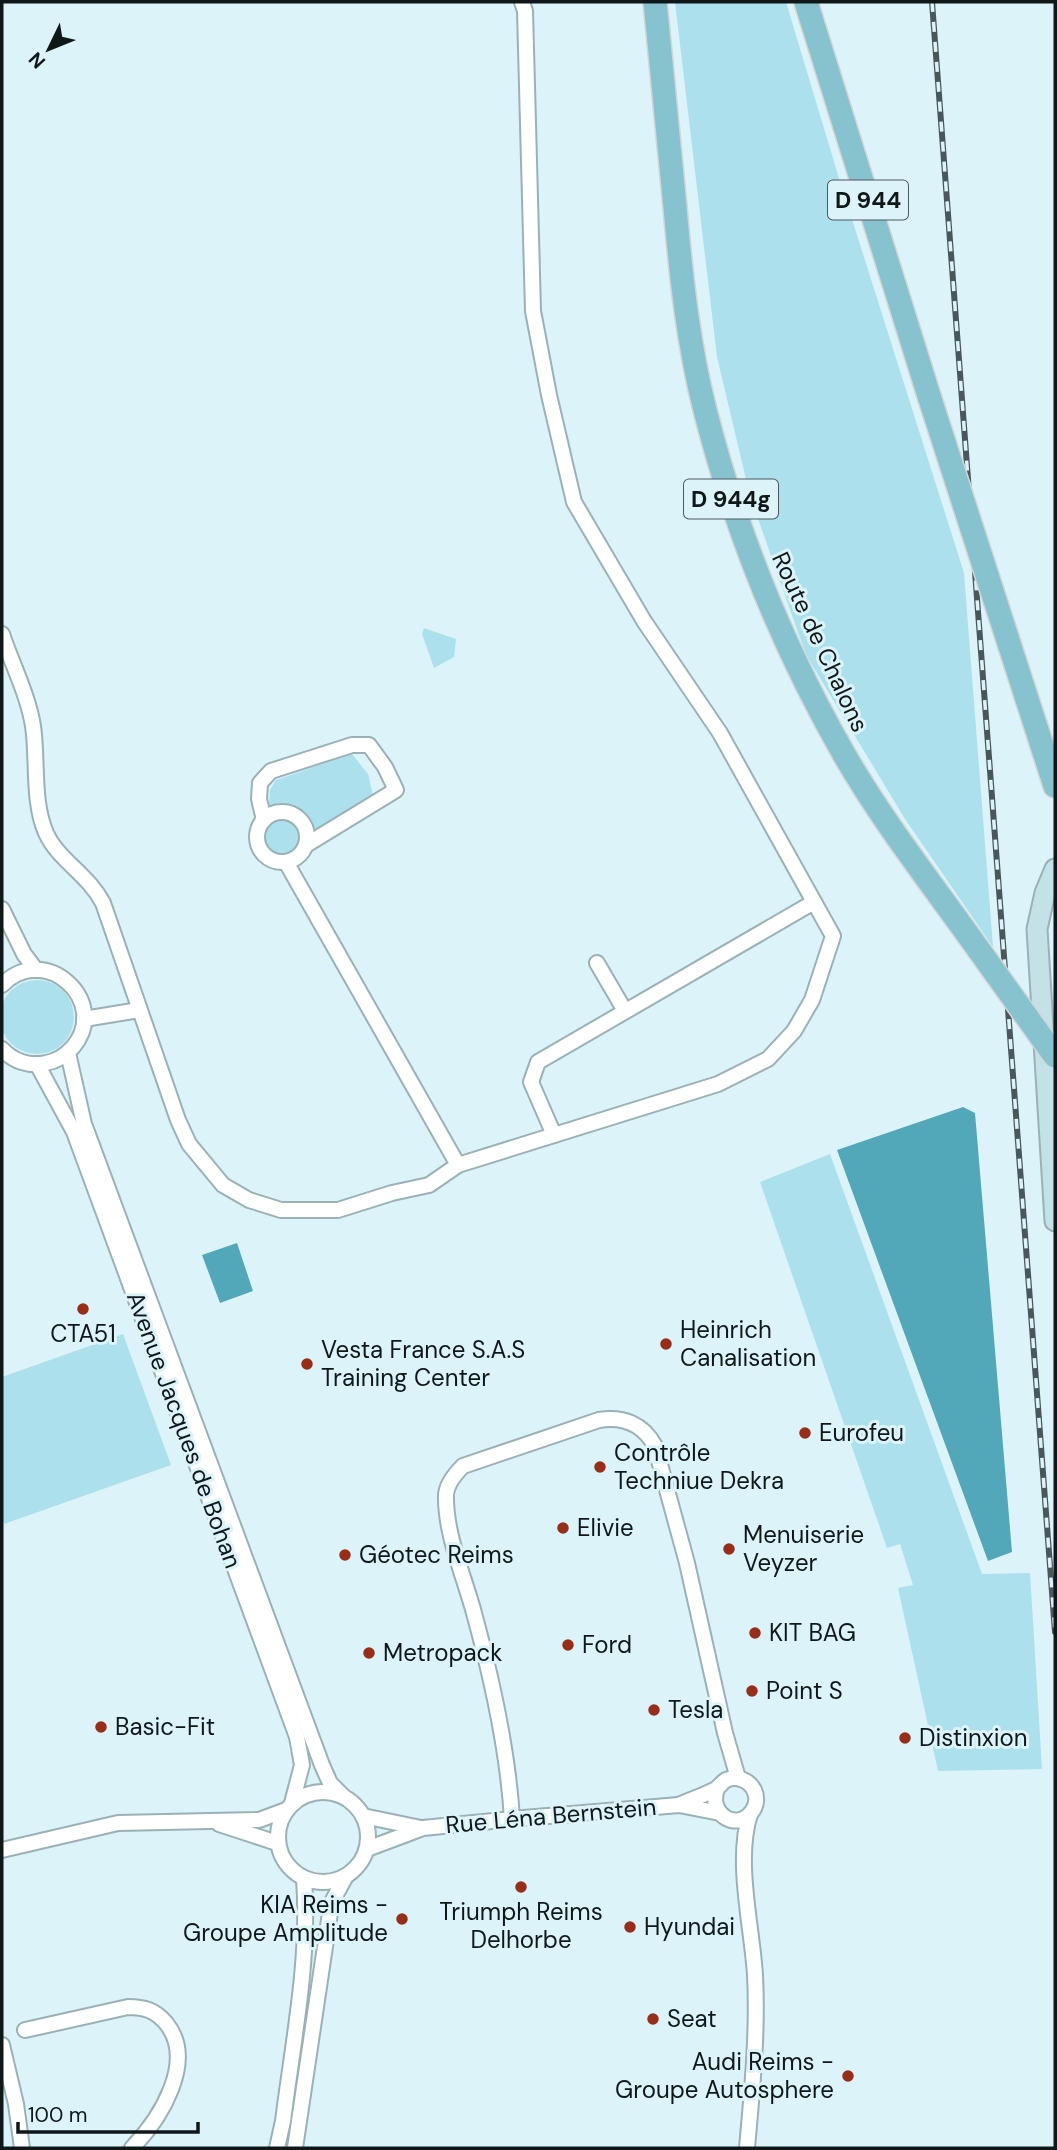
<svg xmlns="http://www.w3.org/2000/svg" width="1057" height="2150" font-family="'DM Sans',sans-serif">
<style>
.green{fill:#ace0ec}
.water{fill:#52a7b8}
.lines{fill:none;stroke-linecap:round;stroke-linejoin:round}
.street-casing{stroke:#9ab1b6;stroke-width:18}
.secondary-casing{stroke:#9ab1b6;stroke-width:23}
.primary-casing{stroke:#d4d5d6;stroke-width:26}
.street{stroke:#fff;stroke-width:14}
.secondary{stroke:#c3e1e7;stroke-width:19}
.primary{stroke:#87c3ce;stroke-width:23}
.rail-casing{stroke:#4a575a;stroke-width:6}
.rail{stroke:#dcf4f9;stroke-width:3.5;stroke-dasharray:10;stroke-linecap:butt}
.primary-bridge-casing{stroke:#d4d5d6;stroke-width:26;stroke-linecap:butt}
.primary-bridge{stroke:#87c3ce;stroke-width:23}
.poi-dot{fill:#972e1a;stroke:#dcf4f9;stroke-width:2.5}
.labels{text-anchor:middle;stroke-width:6;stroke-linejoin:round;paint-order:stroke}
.shield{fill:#dcf4f9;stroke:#4c595c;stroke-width:2}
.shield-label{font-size:23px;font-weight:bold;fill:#0f1719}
.street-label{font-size:24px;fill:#0f1719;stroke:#dcf4f9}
.poi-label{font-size:24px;fill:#0f1719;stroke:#dcf4f9;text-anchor:start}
</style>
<rect width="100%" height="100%" fill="#dcf4f9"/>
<!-- green -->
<g class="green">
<polygon points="675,2 786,2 838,175 964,573 993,947 905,819 806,655 750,496 717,357"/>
<polygon points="424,628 456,639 454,657 434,668 422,634"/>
<path d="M352 754 368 774 374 800 313 836C306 810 296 803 269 807L270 790 276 780Z"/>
<circle cx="281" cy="837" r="18"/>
<circle cx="37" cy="1017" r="37"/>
<polygon points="830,1154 982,1574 1030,1573 1042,1769 938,1771 898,1588 913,1585 900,1544 887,1548 760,1182"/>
<polygon points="123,1334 171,1465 4,1524 2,1517 2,1377"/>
</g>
<!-- water -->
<g class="water">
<polygon points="963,1107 975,1113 1012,1552 988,1561 837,1150"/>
<polygon points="237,1243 253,1291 220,1303 202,1255"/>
</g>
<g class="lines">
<defs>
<g id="street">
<path d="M2 634C12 664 28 695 33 726 38 760 32 801 46 833 58 860 88 874 103 903L178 1120 189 1144 223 1185 249 1200 281 1210H338L392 1193 429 1185 458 1165 718 1084 768 1059 794 1031 812 1000 833 936 720 733 644 621 574 502 549 395 533 311 525 11 522 2"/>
<circle cx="282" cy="837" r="25"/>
<polyline points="264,820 259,799 260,783 271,771 352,745 369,745 385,767 396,790 306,845"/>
<polyline points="286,862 458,1165"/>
<polyline points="2,909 24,954 36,970"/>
<polyline points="597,963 625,1011"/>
<path d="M2 985C45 941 111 1002 73 1047 66 1055 57 1061 46 1063 29 1067 13 1061 2 1049"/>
<polyline points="84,1019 139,1010"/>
<polyline points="68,1053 84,1124 322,1765 330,1783 343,1796"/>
<polyline points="37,1064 74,1132 297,1737 302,1765 292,1803"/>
<polyline points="554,1135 531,1082 538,1062 814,902"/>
<circle cx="323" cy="1837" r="45"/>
<path d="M679 1805C690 1800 702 1796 714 1790 719 1788 721 1783 726 1780 736 1775 749 1780 754 1790 757 1796 757 1804 753 1810 739 1833 707 1815 717 1789"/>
<polyline points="363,1816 421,1828"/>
<path d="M512 1819C508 1750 492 1679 474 1613 464 1576 446 1536 446 1498 445 1486 455 1474 463 1466L599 1420C623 1416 643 1424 655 1446L687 1563 725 1733 738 1778"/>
<polyline points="219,1824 277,1843"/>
<polyline points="367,1849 423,1828 512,1819 679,1805 720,1813"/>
<polyline points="2,1850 118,1823 259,1820 286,1810"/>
<path d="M25 2030 128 2007C144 2007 155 2010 166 2023 197 2061 160 2119 132 2148"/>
<polyline points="2,2045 16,2104 22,2148"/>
<path d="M277 2148 283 2121C293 2041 310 1959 304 1879"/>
<polyline points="295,2148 330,1913 333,1900 346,1876"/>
<path d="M747 2148C752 2091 758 2033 755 1975 752 1926 735 1861 750 1814"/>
</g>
<polyline id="secondary" points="1055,869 1045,893 1037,929 1055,1221"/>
<g id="primary">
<path d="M655 2C662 70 668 138 675 207 681 275 688 344 705 410 736 532 783 648 845 756 882 820 928 879 971 939"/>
<polyline points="806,2 930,399"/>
<polyline points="1026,696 1055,786"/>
</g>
</defs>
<!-- street casing -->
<use href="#street" class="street-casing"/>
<!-- secondary casing -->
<use href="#secondary" class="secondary-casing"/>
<!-- primary casing -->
<use href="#primary" class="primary-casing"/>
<!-- street -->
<use href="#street" class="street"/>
<!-- secondary -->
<use href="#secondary" class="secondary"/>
<!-- primary -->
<use href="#primary" class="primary"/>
<defs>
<polyline id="rail" points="932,2 1055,1632"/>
</defs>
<!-- rail casing -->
<use href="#rail" class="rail-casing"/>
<!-- rail -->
<use href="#rail" class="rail"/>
<defs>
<g id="primary-bridge">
<polyline points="930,399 1026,696"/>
<polyline points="971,939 1055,1056"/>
</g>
</defs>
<!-- primary-bridge casing -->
<use href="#primary-bridge" class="primary-bridge-casing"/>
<!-- primary-bridge -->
<use href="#primary-bridge" class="primary-bridge"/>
</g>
<!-- markers -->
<g class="poi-dot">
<circle cx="83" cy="1309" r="7"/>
<circle cx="666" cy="1344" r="7"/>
<circle cx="307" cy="1364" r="7"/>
<circle cx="805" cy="1433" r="7"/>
<circle cx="600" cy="1467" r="7"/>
<circle cx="563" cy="1528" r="7"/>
<circle cx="729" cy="1549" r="7"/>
<circle cx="345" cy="1555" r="7"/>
<circle cx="755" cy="1633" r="7"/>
<circle cx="568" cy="1645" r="7"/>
<circle cx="369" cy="1653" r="7"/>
<circle cx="752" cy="1691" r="7"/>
<circle cx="654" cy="1710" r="7"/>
<circle cx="101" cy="1727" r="7"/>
<circle cx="905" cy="1738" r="7"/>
<circle cx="521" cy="1887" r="7"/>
<circle cx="402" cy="1919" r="7"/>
<circle cx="630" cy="1927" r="7"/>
<circle cx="653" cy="2019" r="7"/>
<circle cx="848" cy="2076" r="7"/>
</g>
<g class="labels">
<!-- shield labels -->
<g class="shield">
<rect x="828" y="180.5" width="80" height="39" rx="5"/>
<rect x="684" y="479.5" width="94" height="39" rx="5"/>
</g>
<g class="shield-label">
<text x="868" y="208">D 944</text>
<text x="731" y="507">D 944g</text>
</g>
<!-- street labels -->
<g class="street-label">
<text transform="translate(820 642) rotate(65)" y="8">Route de Chalons</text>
<text transform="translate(184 1430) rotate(70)" y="8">Avenue Jacques de Bohan</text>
<text transform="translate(551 1816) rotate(-5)" y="8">Rue Léna Bernstein</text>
</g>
<!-- poi labels -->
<g class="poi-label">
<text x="680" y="1338">Heinrich<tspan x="680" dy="28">Canalisation</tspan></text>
<text x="83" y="1342" text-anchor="middle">CTA51</text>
<text x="321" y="1358">Vesta France S.A.S<tspan x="321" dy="28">Training Center</tspan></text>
<text x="819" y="1441">Eurofeu</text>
<text x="614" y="1461">Contrôle<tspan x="614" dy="28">Techniue Dekra</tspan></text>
<text x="577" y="1536">Elivie</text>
<text x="743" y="1543">Menuiserie<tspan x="743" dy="28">Veyzer</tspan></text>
<text x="359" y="1563">Géotec Reims</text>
<text x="769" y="1641">KIT BAG</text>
<text x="582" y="1653">Ford</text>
<text x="383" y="1661">Metropack</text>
<text x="766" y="1699">Point S</text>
<text x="668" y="1718">Tesla</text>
<text x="115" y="1735">Basic-Fit</text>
<text x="919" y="1746">Distinxion</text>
<text x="388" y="1913" text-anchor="end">KIA Reims -<tspan x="388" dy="28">Groupe Amplitude</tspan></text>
<text x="521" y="1920" text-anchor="middle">Triumph Reims<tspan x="521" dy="28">Delhorbe</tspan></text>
<text x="644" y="1935">Hyundai</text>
<text x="667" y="2027">Seat</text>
<text x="834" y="2070" text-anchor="end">Audi Reims -<tspan x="834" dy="28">Groupe Autosphere</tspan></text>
</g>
</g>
<!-- border -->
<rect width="1057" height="2150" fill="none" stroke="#0f1719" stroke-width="7"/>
<!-- north arrow -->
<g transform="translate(49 49) rotate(227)" stroke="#dcf4f9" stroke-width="5" paint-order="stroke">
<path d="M0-5L12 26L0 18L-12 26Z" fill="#0f1719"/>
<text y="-10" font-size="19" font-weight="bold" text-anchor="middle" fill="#0f1719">N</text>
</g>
<!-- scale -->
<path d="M18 2122v10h180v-10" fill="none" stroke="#0f1719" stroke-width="3.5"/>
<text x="28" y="2122" font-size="21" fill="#0f1719" stroke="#dcf4f9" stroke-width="5" paint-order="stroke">100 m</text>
</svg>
